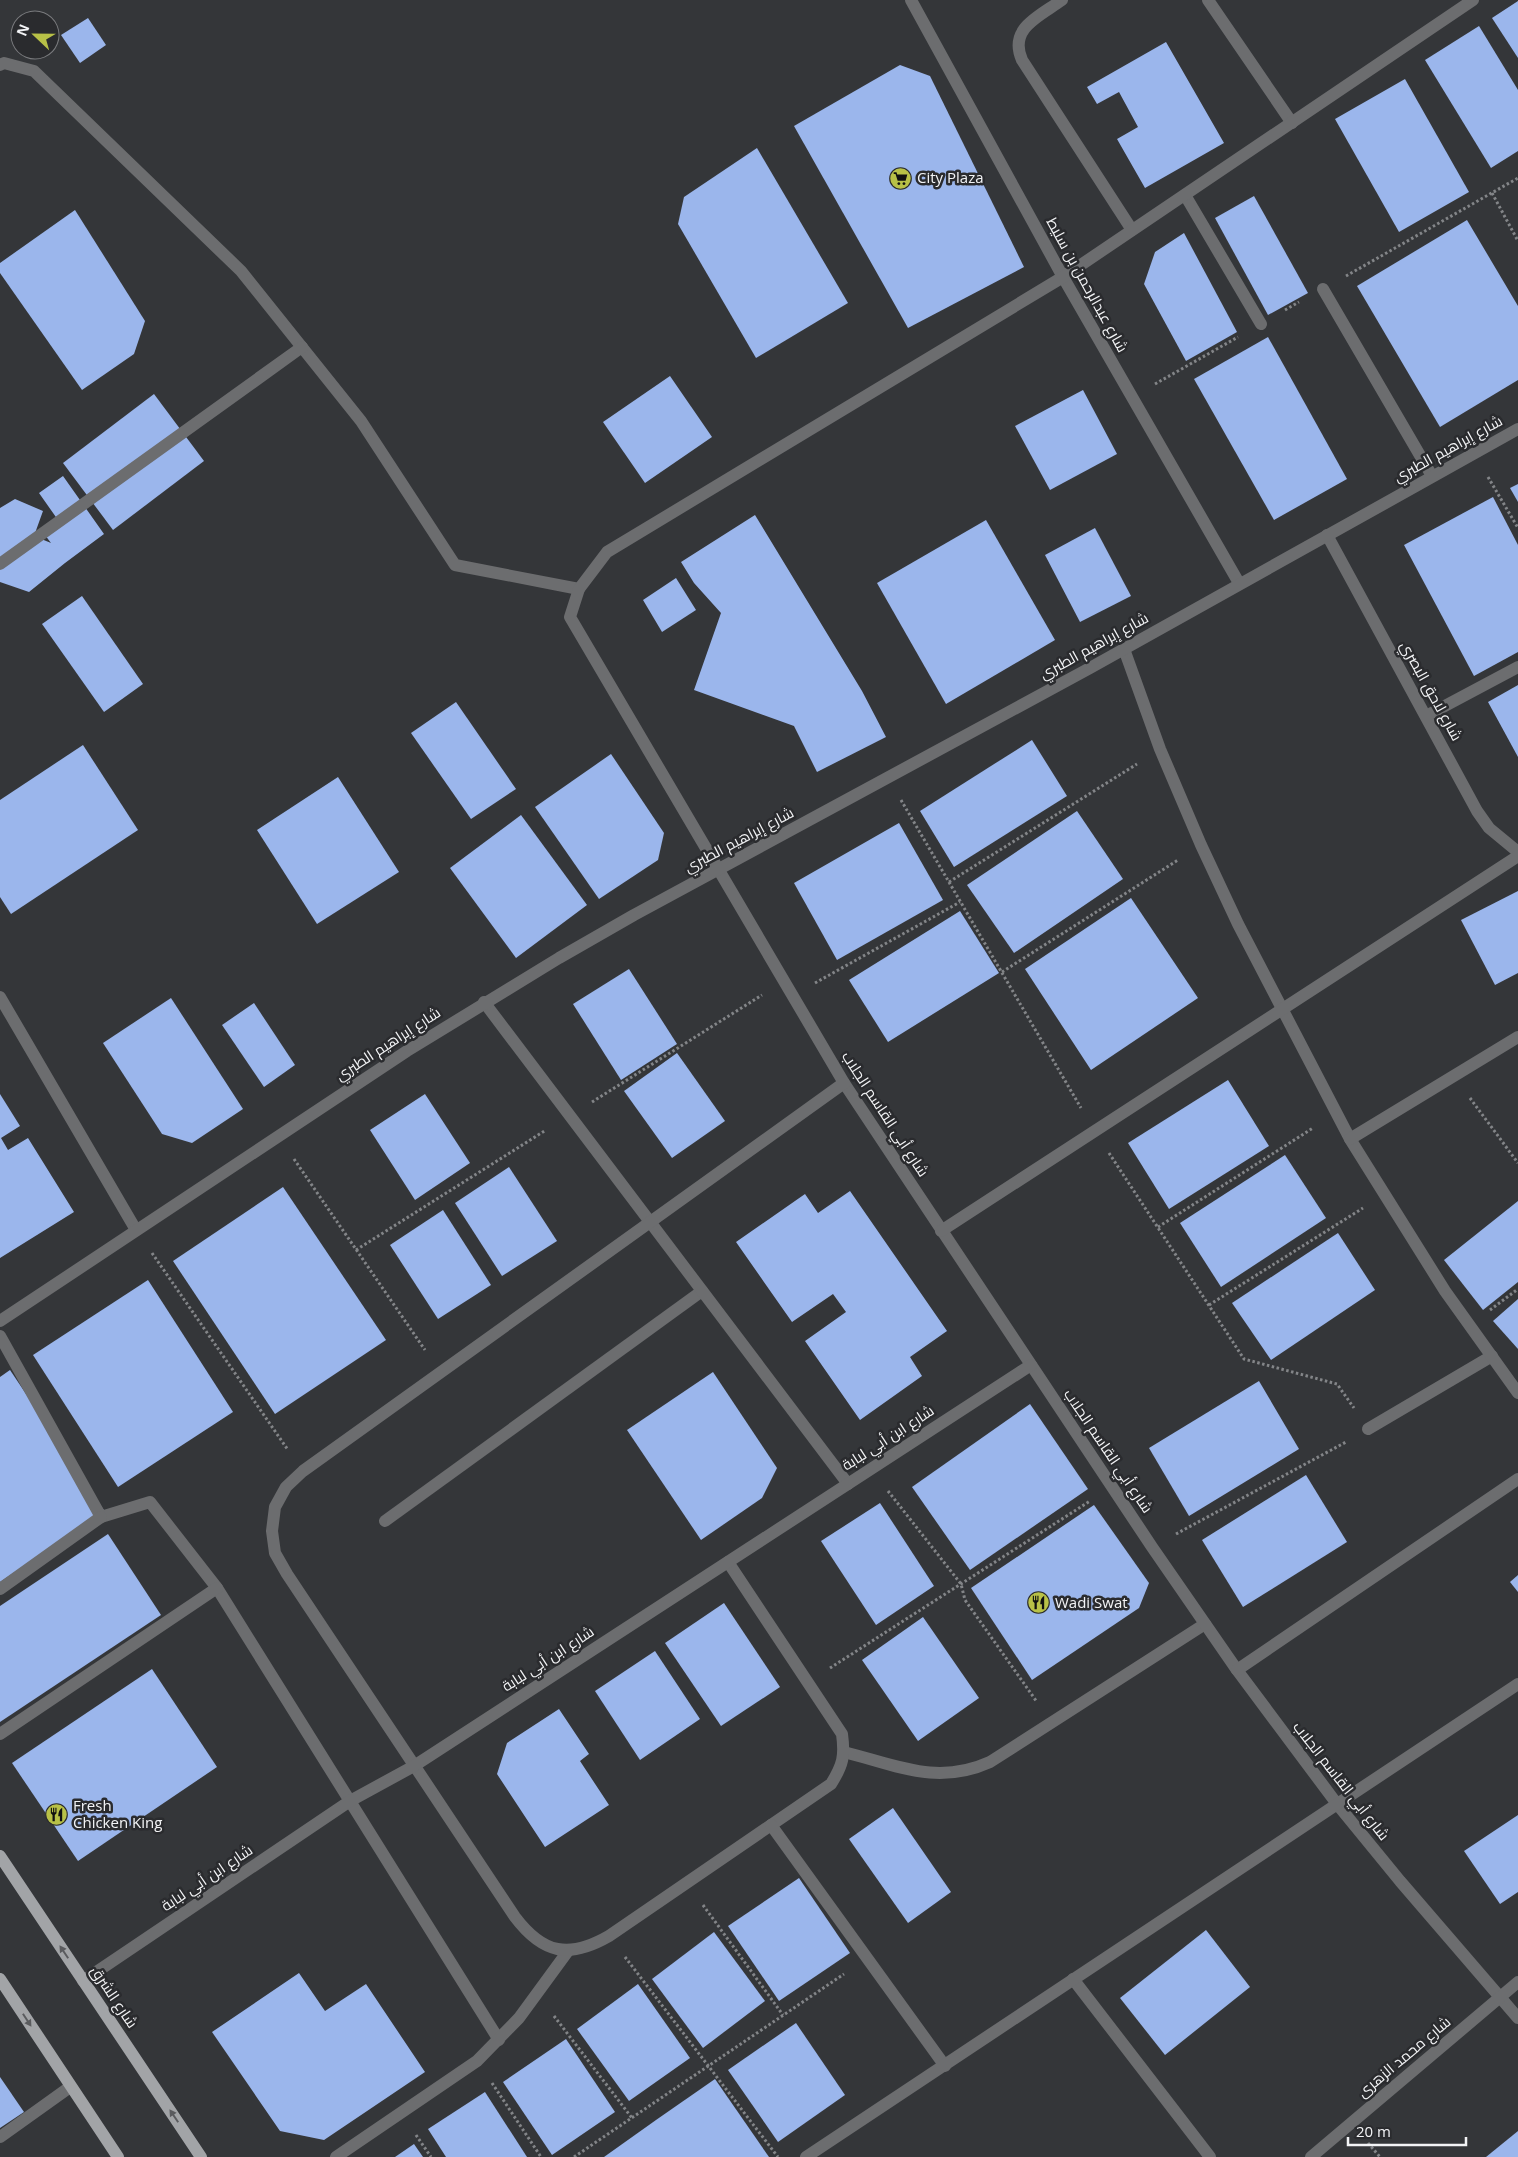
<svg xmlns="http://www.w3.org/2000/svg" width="1518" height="2157" font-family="'Open Sans',Cairo,sans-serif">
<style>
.building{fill:#9bb6ec}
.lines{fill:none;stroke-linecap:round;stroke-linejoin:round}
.path{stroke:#838588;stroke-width:3;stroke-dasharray:2.5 2.5;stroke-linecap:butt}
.lane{stroke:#6c6d6f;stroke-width:12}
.street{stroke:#6c6d6f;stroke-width:12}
.primary{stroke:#a2a4a7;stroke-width:12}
.oneway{fill:#5a5b5e}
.labels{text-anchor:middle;stroke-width:5;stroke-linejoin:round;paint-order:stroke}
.poi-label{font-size:15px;fill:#f3f4f6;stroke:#2a2b2e;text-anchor:start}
.street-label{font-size:15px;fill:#f3f4f6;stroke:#2a2b2e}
</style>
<rect width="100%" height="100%" fill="#343639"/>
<!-- building -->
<g class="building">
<polygon points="1518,1 1518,58 1492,18"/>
<polygon points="88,18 106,45 80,63 61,35"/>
<polygon points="1479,26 1518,90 1518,151 1491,168 1425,60"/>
<polygon points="1166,42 1224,143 1145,188 1117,139 1138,127 1119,92 1097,104 1087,87"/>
<polygon points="900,65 930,76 1024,267 908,328 794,126"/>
<polygon points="1405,79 1469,192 1399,232 1335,119"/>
<polygon points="757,148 848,303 756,358 678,224 684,197"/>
<polygon points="1254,196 1308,293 1268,315 1215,218"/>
<polygon points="75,210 145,321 134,354 82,390 0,273 0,263"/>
<polygon points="1467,220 1518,306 1518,380 1440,427 1357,286"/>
<polygon points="1184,233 1237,332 1186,361 1144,284 1155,252"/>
<polygon points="1268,337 1347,479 1274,520 1194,379"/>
<polygon points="670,376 712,437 645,483 603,422"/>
<polygon points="1083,390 1117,454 1050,490 1015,426"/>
<polygon points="154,394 204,461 113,530 63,463"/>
<polygon points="63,476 104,534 65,563 29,592 0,582 0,508 15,499 43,511 34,536 51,543 42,531 58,520 39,493"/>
<polygon points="1518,484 1518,502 1510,488"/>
<polygon points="1493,497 1518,545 1518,652 1474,676 1404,545"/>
<polygon points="755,515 862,691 886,737 817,772 794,726 694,690 721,613 694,583 681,562"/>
<polygon points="986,520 1055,640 946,704 877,583"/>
<polygon points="1095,528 1131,596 1080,622 1045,555"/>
<polygon points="676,578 696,610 662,632 643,600"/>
<polygon points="82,596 143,684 104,712 42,624"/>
<polygon points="1518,685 1518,757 1488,702"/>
<polygon points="456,702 516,789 471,819 411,733"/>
<polygon points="1032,740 1067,796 954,867 920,811"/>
<polygon points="83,745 138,830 11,914 0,897 0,800"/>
<polygon points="611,754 664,833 658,860 599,899 535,807"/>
<polygon points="338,777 399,872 317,924 257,830"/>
<polygon points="1077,811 1123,879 1014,953 967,885"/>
<polygon points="521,815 587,905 516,958 450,868"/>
<polygon points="899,823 943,900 837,960 794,883"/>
<polygon points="1518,891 1518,973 1495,985 1461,920"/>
<polygon points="1131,898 1198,998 1091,1070 1025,969"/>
<polygon points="960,911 999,973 888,1042 849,980"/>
<polygon points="629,969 677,1044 621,1080 573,1004"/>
<polygon points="171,998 243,1109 192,1143 162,1134 103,1043"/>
<polygon points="254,1003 295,1065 264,1087 222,1025"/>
<polygon points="677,1053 725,1121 672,1158 624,1091"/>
<polygon points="1228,1080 1269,1146 1169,1209 1128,1143"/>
<polygon points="0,1094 20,1126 1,1138 8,1150 28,1138 74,1212 0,1258"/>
<polygon points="425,1094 470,1163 415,1200 370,1130"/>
<polygon points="1285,1155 1326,1218 1221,1287 1180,1223"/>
<polygon points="509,1167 557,1241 502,1276 455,1203"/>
<polygon points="283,1187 386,1340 275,1414 173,1261"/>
<polygon points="850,1191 947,1331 910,1357 922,1376 860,1420 805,1341 846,1312 833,1294 792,1322 736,1242 805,1194 818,1213"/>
<polygon points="1518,1201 1518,1282 1483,1310 1444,1260"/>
<polygon points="443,1210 491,1285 438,1319 390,1245"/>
<polygon points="1338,1233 1375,1290 1271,1360 1232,1303"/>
<polygon points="148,1280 233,1412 118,1487 33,1355"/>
<polygon points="1518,1299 1518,1349 1493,1321"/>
<polygon points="10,1370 105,1512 0,1582 0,1377"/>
<polygon points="713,1372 777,1468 762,1498 701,1540 627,1430"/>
<polygon points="1259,1381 1299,1449 1189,1516 1149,1448"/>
<polygon points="1030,1404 1088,1489 970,1570 912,1487"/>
<polygon points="1306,1475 1347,1542 1243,1607 1202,1540"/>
<polygon points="880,1503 934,1586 876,1625 821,1541"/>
<polygon points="1094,1505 1149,1583 1139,1608 1032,1680 971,1588"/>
<polygon points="108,1534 161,1615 0,1722 0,1606"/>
<polygon points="1518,1575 1518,1592 1510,1582"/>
<polygon points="724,1603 780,1687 721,1726 665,1643"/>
<polygon points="923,1617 979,1698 918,1741 862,1660"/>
<polygon points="655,1651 700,1719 640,1760 595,1691"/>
<polygon points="152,1669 217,1767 78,1861 12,1763"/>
<polygon points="559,1709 589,1754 580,1761 609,1805 545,1847 497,1774 507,1743"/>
<polygon points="893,1808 951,1892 908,1923 849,1839"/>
<polygon points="1518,1815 1518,1892 1500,1904 1464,1851"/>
<polygon points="799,1878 850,1953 779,2001 728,1926"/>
<polygon points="1206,1930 1250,1987 1165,2055 1120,1998"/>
<polygon points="714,1932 765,2001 703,2048 652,1979"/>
<polygon points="299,1973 325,2011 366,1984 425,2072 324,2140 280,2131 212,2032"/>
<polygon points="638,1984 690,2058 629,2101 577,2029"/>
<polygon points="796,2023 845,2095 778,2142 728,2070"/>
<polygon points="566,2039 615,2112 552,2155 503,2082"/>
<polygon points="0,2077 24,2112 0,2128"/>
<polygon points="715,2079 769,2157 604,2157 656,2120"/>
<polygon points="485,2092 527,2157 446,2157 428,2129"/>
<polygon points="1518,2131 1518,2157 1486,2157"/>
<polygon points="414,2144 423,2157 395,2157"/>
</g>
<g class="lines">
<!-- path -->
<g class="path">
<polyline points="1492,193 1518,241"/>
<polyline points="1346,276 1518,178"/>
<polyline points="1285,310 1299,302"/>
<polyline points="1155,384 1238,337"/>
<polyline points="1488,477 1518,528"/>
<polyline points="901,800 1081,1108"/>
<polyline points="949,882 1137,764"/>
<polyline points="1002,972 1178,860"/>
<polyline points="815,983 960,902"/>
<polyline points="1470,1098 1518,1163"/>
<polyline points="592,1102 762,995"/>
<polyline points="1109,1153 1244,1359 1337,1384 1354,1408"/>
<polyline points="294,1159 425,1350"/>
<polyline points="1158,1227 1313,1128"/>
<polyline points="356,1250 546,1130"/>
<polyline points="152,1253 288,1450"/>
<polyline points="1209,1305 1363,1208"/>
<polyline points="1490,1310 1518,1289"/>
<polyline points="888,1491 961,1584 965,1600 1037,1702"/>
<polyline points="1176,1534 1346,1442"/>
<polyline points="830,1668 1090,1501"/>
<polyline points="703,1905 783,2015"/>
<polyline points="625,1957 778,2157"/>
<polyline points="554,2016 632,2118"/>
<polyline points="492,2083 541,2157"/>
<polyline points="416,2135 431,2157"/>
<polyline points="1368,2143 1380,2157"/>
<polyline points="574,2157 844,1974"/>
</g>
<!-- lane -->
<g class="lane">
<path d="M1062 0C1040 16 1008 28 1022 60L1132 230"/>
<polyline points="1208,0 1292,123"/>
<polyline points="0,65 4,63 34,71 241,271 361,421 455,565 579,589"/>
<polyline points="1185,195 1261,324"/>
<polyline points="1323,289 1432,476"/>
<polyline points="0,564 302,347"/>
<polyline points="1426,716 1518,667"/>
<polyline points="0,997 136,1230"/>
<polyline points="0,1336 101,1517 150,1502 217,1588 499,2040"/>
<polyline points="1368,1429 1492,1356"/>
<polyline points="385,1521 702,1291"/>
<polyline points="0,1589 101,1517"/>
<polyline points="0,1734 217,1588"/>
<path d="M844 1752C896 1765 937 1786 990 1762L1205 1624"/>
<polyline points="0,2137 70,2087"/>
<polyline points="336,2157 477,2061 519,2018 568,1951"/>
</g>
<!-- street -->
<g class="street">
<polyline points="911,0 1063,277 1239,583"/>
<polyline points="1473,0 1063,277 607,552 579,589 570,617 844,1083 1152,1547 1237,1670 1337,1804 1400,1881 1518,2018"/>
<polyline points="1327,535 1477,811 1489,828 1518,852"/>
<polyline points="1124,649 1160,749 1201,845 1238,924 1350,1139 1445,1291 1518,1393"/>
<polyline points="484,1002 848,1484"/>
<polyline points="1350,1139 1518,1037"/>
<polyline points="941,1231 1518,856"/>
<polyline points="0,1321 407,1051 559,958 634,915 1090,668 1518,429"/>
<path d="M728 1562 842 1734C845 1756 843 1765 831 1784L609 1936C569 1959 543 1954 515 1917L287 1574 275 1553 272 1531 275 1507 286 1487 303 1471 844 1083"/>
<polyline points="1237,1670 1518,1479"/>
<polyline points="771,1825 945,2066"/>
<polyline points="1073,1979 1210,2157"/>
<polyline points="83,1981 350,1801 414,1766 1031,1365"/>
<polyline points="806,2157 1518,1684"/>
<polyline points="1311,2157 1518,1982"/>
</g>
<!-- primary -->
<g class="primary">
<polyline points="0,1856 201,2157"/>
<polyline points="0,1979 118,2157"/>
</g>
</g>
<!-- one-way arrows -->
<defs><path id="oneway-solid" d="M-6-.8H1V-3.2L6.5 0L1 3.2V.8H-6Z" transform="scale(1.25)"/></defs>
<g class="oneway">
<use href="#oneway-solid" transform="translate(64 1952) rotate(-124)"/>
<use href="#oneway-solid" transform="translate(27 2020) rotate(57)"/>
<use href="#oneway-solid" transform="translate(174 2116) rotate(-124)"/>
</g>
<!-- icons -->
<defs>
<symbol id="supermarket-disc" viewBox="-11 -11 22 22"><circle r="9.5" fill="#b8c147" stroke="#2a2b2e"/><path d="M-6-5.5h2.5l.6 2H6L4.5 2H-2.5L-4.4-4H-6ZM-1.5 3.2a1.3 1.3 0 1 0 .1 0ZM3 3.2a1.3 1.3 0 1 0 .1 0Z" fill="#111"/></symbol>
<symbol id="restaurant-disc" viewBox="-11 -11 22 22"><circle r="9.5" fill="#b8c147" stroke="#2a2b2e"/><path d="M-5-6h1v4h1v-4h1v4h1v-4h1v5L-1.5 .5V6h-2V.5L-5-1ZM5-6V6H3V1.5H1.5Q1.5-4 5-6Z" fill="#111"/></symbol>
</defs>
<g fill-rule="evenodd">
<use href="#supermarket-disc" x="888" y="166" width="25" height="25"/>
<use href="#restaurant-disc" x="1026" y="1590" width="25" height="25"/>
<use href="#restaurant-disc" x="44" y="1802" width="25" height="25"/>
</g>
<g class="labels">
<!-- poi labels -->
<g class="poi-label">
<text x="917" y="183">City Plaza</text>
<text x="1055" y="1608">Wadi Swat</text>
<text x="73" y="1811">Fresh<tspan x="73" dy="17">Chicken King</tspan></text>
</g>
<!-- street labels -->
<g class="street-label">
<text transform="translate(1087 285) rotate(61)" y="5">شارع عبدالرحمن بن سليط</text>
<text transform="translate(1448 449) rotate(-29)" y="5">شارع إبراهيم الطبري</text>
<text transform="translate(1094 646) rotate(-29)" y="5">شارع إبراهيم الطبري</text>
<text transform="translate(1431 691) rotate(61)" y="5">شارع لاحق البصري</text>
<text transform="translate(739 840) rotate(-28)" y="5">شارع إبراهيم الطبري</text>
<text transform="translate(388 1044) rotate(-33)" y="5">شارع إبراهيم الطبري</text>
<text transform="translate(885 1114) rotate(57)" y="5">شارع أبي القاسم الجلاب</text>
<text transform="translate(888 1438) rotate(-33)" y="5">شارع ابن أبي لبابة</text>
<text transform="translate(1108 1451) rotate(56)" y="5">شارع أبي القاسم الجلاب</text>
<text transform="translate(548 1659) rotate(-33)" y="5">شارع ابن أبي لبابة</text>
<text transform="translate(1341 1781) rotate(52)" y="5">شارع أبي القاسم الجلاب</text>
<text transform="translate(207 1878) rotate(-34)" y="5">شارع ابن أبي لبابة</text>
<text transform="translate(114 1997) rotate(56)" y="5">شارع الشرق</text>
<text transform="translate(1404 2057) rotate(-40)" y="5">شارع محمد الزهرى</text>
</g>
</g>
<!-- north arrow -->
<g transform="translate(35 35) rotate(292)"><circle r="24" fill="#2a2b2e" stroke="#7a7b7e"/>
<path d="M0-4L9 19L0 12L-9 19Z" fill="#b8c147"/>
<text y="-8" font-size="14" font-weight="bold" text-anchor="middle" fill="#f3f4f6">N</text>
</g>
<!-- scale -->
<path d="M1348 2137v8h118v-8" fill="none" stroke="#f3f4f6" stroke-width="2.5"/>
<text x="1356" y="2137" font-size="15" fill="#f3f4f6" stroke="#2a2b2e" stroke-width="4" paint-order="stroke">20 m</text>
</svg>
